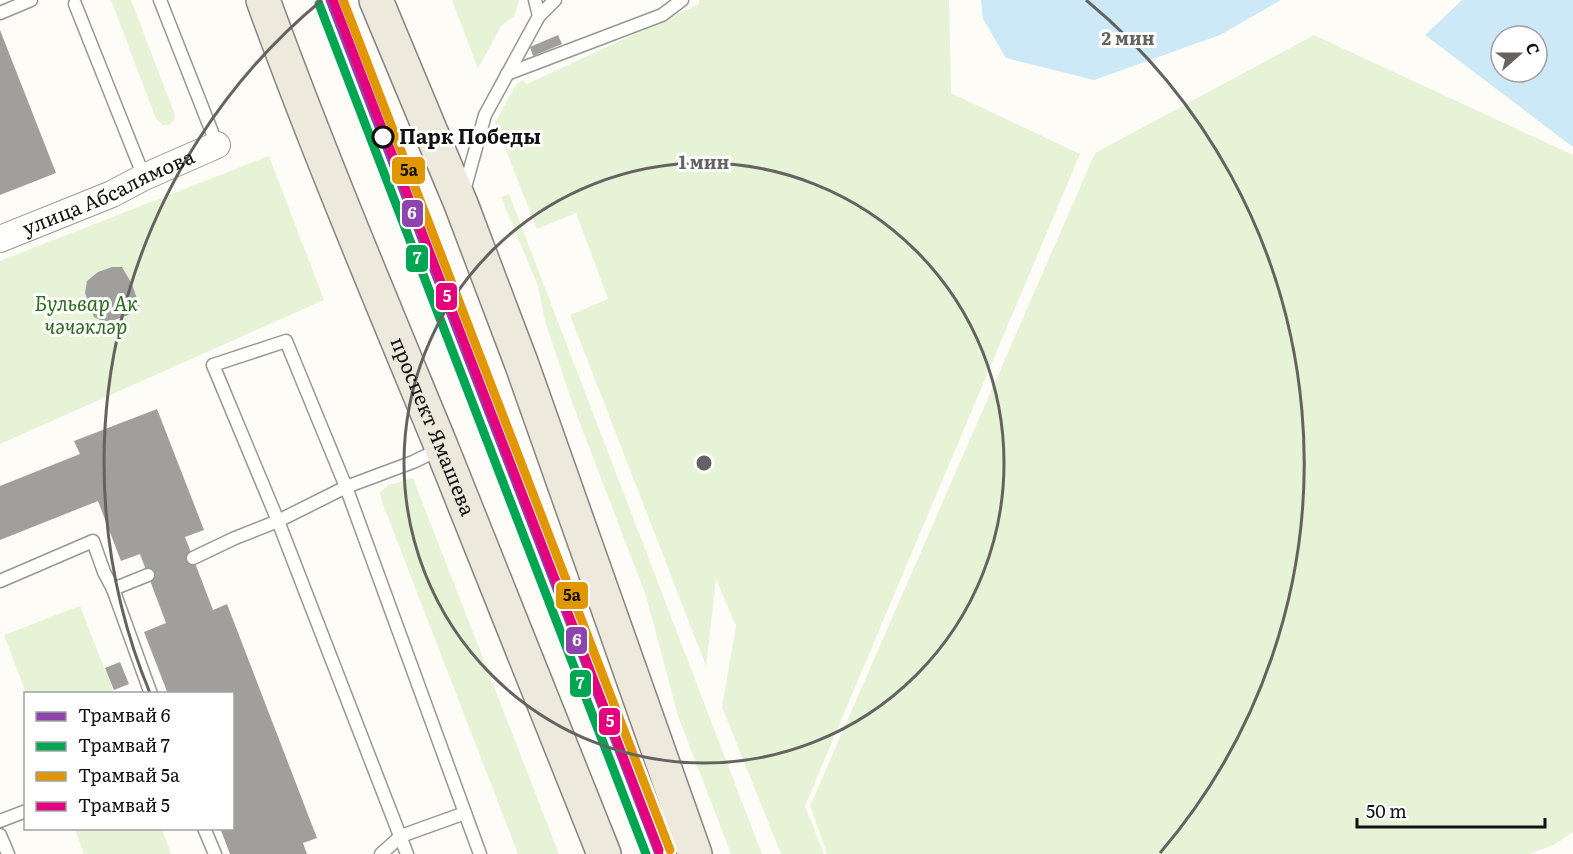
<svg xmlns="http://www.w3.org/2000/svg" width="1573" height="854" font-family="Literata,serif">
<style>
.green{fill:#e7f3d7}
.water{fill:#cde8f7;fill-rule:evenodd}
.building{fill:#a19f9c}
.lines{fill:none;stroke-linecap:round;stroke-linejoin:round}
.lane-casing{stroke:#979795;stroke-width:15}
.street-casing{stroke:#979795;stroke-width:28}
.primary-casing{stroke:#858482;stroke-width:36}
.lane{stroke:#fffffe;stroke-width:12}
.street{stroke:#fffffe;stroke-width:26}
.primary{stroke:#ede9dc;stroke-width:33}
.tram-1-casing{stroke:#fff;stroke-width:14}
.tram-2-casing{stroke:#fff;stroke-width:14}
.tram-3-casing{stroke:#fff;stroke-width:14}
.tram-4-casing{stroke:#fff;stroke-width:14}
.tram-1{stroke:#8e44ad;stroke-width:9}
.tram-2{stroke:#00a651;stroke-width:9}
.tram-3{stroke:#e09702;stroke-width:9}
.tram-4{stroke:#e5007d;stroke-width:9}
.ring{fill:none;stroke:#646362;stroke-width:3}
.stop-dot{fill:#fff;stroke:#111;stroke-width:3}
.labels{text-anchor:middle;stroke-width:6;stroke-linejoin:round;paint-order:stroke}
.stop-label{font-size:20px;font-weight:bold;fill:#111;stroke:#fff;text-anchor:start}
.street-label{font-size:20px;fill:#111;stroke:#fff}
.park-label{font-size:20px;font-style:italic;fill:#2f6b1f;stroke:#fff}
.centre{fill:#646362;stroke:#fff;stroke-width:3}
.ring-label{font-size:18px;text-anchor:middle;font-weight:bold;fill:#646362;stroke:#fff;stroke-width:6;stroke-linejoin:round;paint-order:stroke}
.line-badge{stroke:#fff;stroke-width:2}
.badge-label{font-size:16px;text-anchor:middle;font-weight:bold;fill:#fff}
.pale-badge-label{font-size:16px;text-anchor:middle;font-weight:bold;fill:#111}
</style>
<rect width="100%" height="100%" fill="#fdfcf7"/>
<!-- green -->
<g class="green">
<polygon points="111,0 131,0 175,115 174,120 169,125 163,125 156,119"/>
<polygon points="452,0 519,0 515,15 501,26 478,69"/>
<polygon points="699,0 949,0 951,93 1080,154 805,806 824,854 781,854 722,707 736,626 716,579 706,666 570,315 608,299 576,213 537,229 495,123 514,88 522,80 527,84 699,4"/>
<polygon points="1314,35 1573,155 1573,832 1554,845 1529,854 827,854 810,806 1095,153"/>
<polygon points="269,156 324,300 0,444 0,261"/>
<polygon points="509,194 762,854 731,854 678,716 646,596 573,405 545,321 538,286 501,197"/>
<polygon points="413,478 559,854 518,854 382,502 380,492 389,485"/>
<polygon points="80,606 114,693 26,693 4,635"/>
<polygon points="75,829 162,829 171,854 84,854"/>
</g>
<!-- water -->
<g class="water">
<polygon points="981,0 1281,0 1220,35 1094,80 1006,58 983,19"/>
<path d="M1462 0H1573V147L1425 35ZM1501 36H1537V72H1501Z"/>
</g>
<!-- building -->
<g class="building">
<polygon points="0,30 56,173 0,195"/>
<polygon points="558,35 562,44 533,56 530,47"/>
<polygon points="112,267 122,267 132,284 140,308 126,316 111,321 102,321 94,317 85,293 87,281 98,272"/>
<polygon points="157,409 204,530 185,537 213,610 227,604 317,838 303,843 307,854 230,854 220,828 232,828 232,694 168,694 144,632 166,623 140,554 121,561 98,501 0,540 0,486 80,454 74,441"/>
<polygon points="120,662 129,684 114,690 105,668"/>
</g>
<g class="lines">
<defs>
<g id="lane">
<polyline points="160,0 217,145"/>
<polyline points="535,0 539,16"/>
<polyline points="75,4 144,177"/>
<polyline points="0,13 31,0"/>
<polyline points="507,74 662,15 682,0"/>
<polyline points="464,191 485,115 539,16 555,0"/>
<polyline points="193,558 235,538 278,521 346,487 413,462 440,449"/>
<polyline points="0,581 93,541 104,572 113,589 148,575"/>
<polyline points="113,589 151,694"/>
<polyline points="0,821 26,811"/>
<polyline points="204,828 215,854"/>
<polyline points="0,835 8,854"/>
<polyline points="381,854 401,836 465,813"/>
<polyline points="407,854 278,521 213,365 286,341 346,487 480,854"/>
</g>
<g id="street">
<path id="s1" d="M0 239 112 194 144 177 217 145"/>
</g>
<g id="primary">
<path id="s2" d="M263 0C318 151 380 298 441 446 496 582 549 718 604 854"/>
<polyline points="376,0 461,204 522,365 695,854"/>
</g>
</defs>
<!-- lane casing -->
<use href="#lane" class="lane-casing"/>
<!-- street casing -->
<use href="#street" class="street-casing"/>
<!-- primary casing -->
<use href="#primary" class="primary-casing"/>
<!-- lane -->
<use href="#lane" class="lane"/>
<!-- street -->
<use href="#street" class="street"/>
<!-- primary -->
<use href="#primary" class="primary"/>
<defs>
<polyline id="tram-1" points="330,0 659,854"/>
<polyline id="tram-2" points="319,4 646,854"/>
<polyline id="tram-3" points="343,0 670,850"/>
<polyline id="tram-4" points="333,0 659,850"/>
</defs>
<!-- tram-1 casing -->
<use href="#tram-1" class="tram-1-casing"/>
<!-- tram-2 casing -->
<use href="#tram-2" class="tram-2-casing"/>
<!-- tram-3 casing -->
<use href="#tram-3" class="tram-3-casing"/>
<!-- tram-4 casing -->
<use href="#tram-4" class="tram-4-casing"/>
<!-- tram-1 -->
<use href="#tram-1" class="tram-1"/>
<!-- tram-2 -->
<use href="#tram-2" class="tram-2"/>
<!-- tram-3 -->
<use href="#tram-3" class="tram-3"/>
<!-- tram-4 -->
<use href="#tram-4" class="tram-4"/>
</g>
<!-- distance rings -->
<g class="ring">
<circle cx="704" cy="463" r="300"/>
<path d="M150 693A600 600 0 0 1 322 0M1086 0A600 600 0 0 1 1160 853"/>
</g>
<!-- markers -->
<circle class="stop-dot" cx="383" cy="137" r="10"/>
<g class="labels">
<!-- stop labels -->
<g class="stop-label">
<text x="399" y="144">Парк Победы</text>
</g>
<!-- street labels -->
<g class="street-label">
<text dy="7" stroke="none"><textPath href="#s1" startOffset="118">улица Абсалямова</textPath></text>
<text dy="7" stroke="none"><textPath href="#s2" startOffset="459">проспект Ямашева</textPath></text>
</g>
<!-- park labels -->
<g class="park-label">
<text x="86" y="311">Бульвар Ак<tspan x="86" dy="23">чәчәкләр</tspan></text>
</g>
</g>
<circle cx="704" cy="463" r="9" class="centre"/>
<g class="ring-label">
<text x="1128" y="45">2 мин</text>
<text x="704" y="169">1 мин</text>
</g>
<g class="line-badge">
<rect x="391" y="156" width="35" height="29" rx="6" fill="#e09702"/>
<rect x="401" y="199" width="23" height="29" rx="6" fill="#8e44ad"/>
<rect x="405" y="244" width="24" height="29" rx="6" fill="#00a651"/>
<rect x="435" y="282" width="23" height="29" rx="6" fill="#e5007d"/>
<rect x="555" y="581" width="34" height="29" rx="6" fill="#e09702"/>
<rect x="565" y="626" width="23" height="29" rx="6" fill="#8e44ad"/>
<rect x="569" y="669" width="23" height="29" rx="6" fill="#00a651"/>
<rect x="598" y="707" width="23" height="29" rx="6" fill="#e5007d"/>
</g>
<g class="badge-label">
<text x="412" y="219">6</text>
<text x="417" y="264">7</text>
<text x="447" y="302">5</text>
<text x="577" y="646">6</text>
<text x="580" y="689">7</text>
<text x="610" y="727">5</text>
</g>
<g class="pale-badge-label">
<text x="409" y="176">5а</text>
<text x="572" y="601">5а</text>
</g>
<!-- legend -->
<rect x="24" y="692" width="210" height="138" fill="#ffffff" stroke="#a0a0a0" stroke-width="1.5"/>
<rect x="36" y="712" width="30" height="9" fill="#8e44ad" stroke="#a0a0a0" stroke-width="1.5"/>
<text x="78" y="722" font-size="18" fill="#111111">Трамвай 6</text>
<rect x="36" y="742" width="30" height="9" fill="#00a651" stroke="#a0a0a0" stroke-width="1.5"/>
<text x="78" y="752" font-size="18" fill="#111111">Трамвай 7</text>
<rect x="36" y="772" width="30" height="9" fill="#e09702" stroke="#a0a0a0" stroke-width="1.5"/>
<text x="78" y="782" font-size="18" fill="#111111">Трамвай 5а</text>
<rect x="36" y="802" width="30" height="9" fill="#e5007d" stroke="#a0a0a0" stroke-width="1.5"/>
<text x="78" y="812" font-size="18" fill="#111111">Трамвай 5</text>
<!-- north arrow -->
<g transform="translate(1519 54) rotate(69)"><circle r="28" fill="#ffffff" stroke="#a0a0a0" stroke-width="1.5"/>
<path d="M0-4.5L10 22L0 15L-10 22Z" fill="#646362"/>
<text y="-9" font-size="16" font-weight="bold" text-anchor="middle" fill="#111111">С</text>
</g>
<!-- scale -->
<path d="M1357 818v9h188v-9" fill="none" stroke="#111111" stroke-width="3"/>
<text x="1366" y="818" font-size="18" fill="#111111" stroke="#ffffff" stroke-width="4.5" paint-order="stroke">50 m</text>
</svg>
